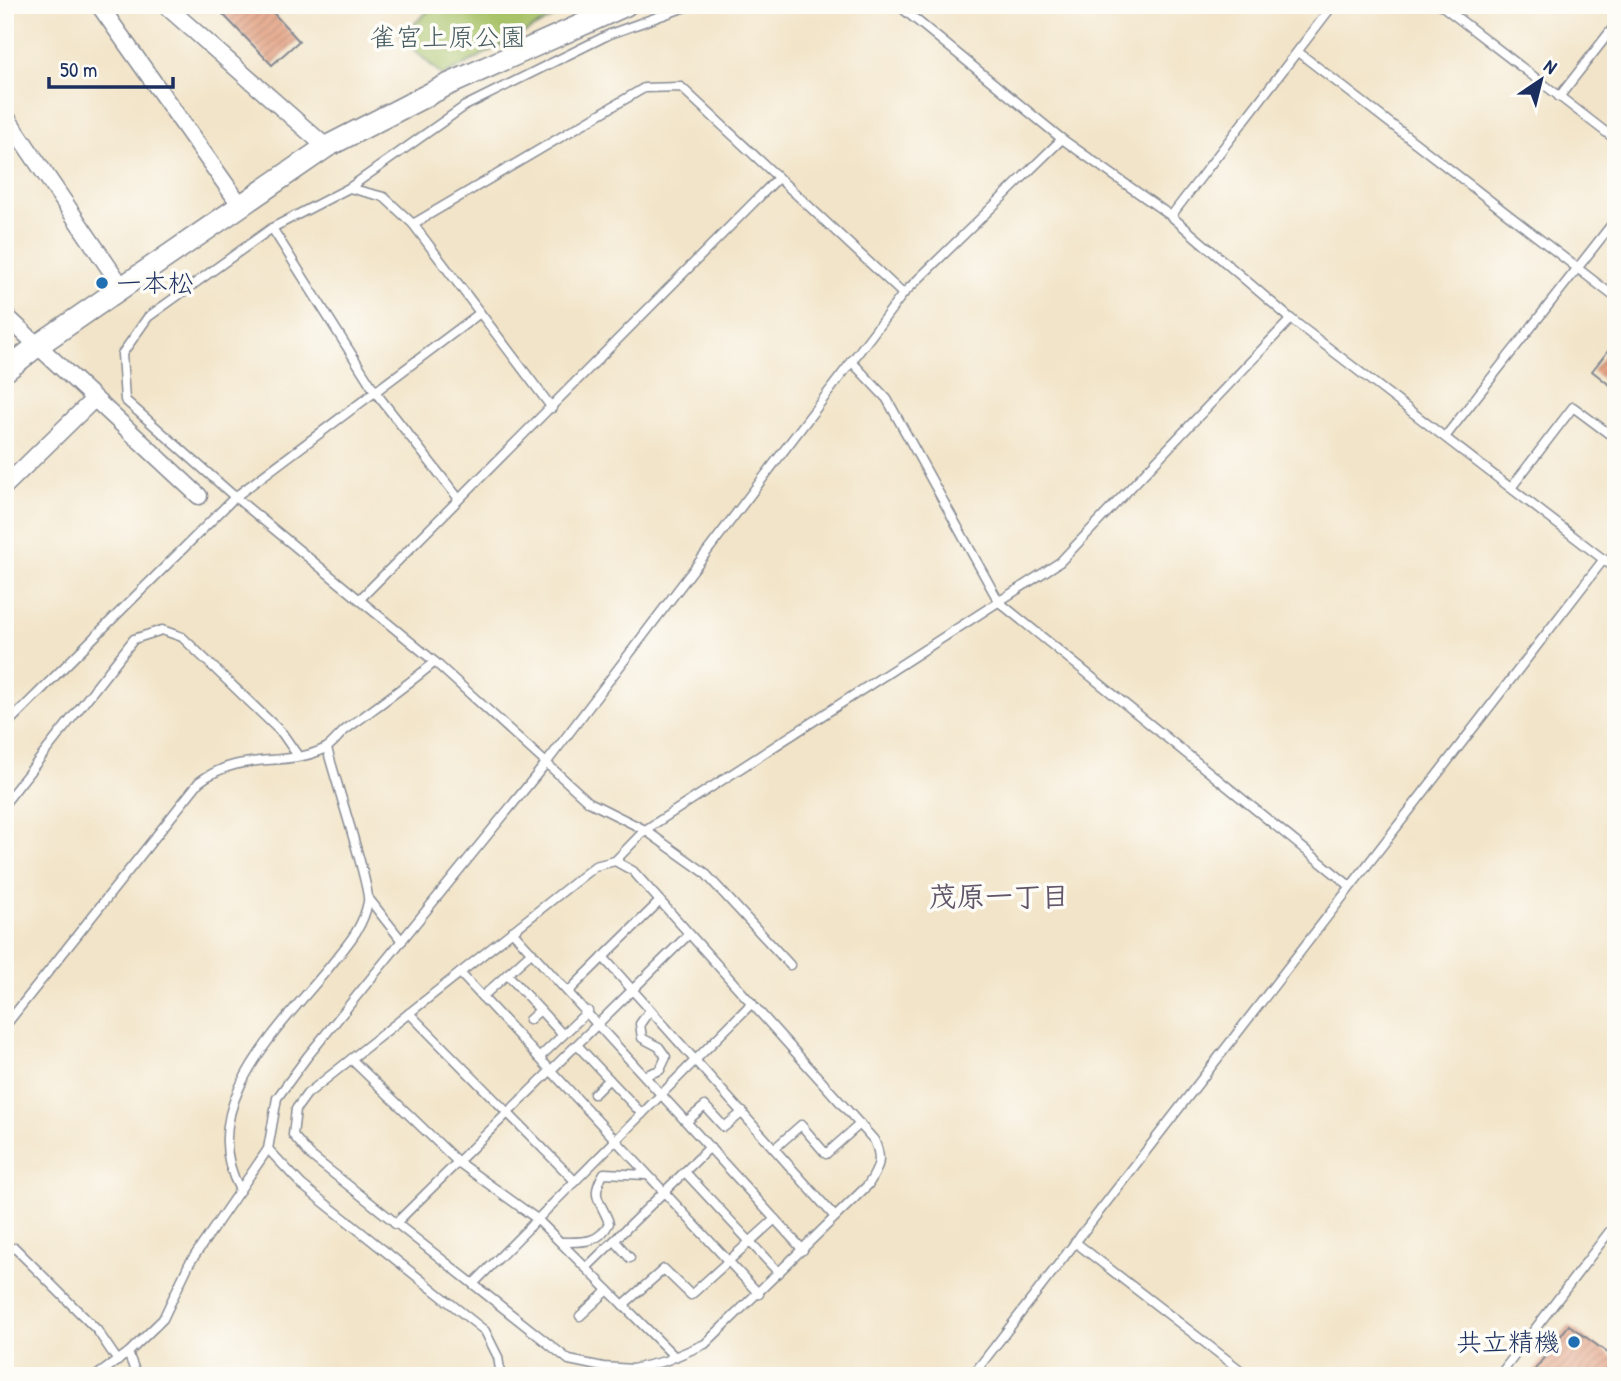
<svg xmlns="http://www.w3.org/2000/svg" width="1621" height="1381" font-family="'Patrick Hand','Klee One',sans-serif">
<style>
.park{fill:#a9c369;stroke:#627964;stroke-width:2}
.building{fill:url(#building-hatch)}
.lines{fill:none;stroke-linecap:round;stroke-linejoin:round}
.service-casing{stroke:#868a93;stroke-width:11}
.minor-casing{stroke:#868a93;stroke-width:19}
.tertiary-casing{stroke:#868a93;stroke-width:24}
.service{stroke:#fff;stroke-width:8}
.minor{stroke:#fff;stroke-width:16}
.tertiary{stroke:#fff;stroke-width:21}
.poi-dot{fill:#1f6fb2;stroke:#fdfcf7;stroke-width:2.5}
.labels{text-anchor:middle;stroke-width:7;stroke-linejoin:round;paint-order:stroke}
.park-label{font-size:26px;fill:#465b61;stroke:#fdfcf7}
.poi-label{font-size:26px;fill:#1b2f5e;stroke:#fdfcf7;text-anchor:start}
.neighbourhood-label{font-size:28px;font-weight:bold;fill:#615669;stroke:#fdfcf7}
</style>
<defs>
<pattern id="building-hatch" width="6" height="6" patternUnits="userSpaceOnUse" patternTransform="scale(1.75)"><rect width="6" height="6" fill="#e29d7d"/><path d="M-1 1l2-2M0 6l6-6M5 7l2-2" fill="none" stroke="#b6806a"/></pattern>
</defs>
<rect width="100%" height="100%" fill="#fdfcf7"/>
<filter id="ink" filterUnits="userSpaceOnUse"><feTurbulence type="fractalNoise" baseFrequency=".0143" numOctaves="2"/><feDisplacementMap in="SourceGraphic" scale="14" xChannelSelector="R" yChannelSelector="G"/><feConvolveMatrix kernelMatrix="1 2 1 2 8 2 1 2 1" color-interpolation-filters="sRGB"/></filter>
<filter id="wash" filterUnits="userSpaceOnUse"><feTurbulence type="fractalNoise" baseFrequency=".00686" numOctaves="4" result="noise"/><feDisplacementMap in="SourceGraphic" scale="28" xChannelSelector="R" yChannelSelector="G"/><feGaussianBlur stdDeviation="1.57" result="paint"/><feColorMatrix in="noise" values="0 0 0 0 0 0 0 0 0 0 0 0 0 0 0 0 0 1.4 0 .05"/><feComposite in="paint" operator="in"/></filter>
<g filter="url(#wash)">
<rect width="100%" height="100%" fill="#f2e4c8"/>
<!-- park -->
<polygon class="park" points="435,5 577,5 443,76 400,37"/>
<g id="blocks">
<!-- building -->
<g class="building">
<polygon points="214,5 266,5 299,41 272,65"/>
<polygon points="1616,341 1616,390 1592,371"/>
<polygon points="1569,1325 1616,1359 1616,1376 1530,1376"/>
</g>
</g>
</g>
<g filter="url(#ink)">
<use href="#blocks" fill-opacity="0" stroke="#868a93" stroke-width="2"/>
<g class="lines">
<defs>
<g id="service">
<polyline points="898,5 1062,139 1171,216 1291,319 1616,569"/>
<polyline points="1441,5 1616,140"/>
<polyline points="1298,52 1616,298"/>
<polyline points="1559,97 1616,24"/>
<polyline points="349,188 465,106 610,34 691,5"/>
<polyline points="1171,216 1333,5"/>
<polyline points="413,224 552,408"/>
<polyline points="272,228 376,393 459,499"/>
<polyline points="851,361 887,399 999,602 1350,886"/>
<polyline points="1445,437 1616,219"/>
<polyline points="1511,488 1573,407 1616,439"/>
<polyline points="360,599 777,179"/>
<polyline points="5,726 235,497 480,313"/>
<polyline points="5,803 134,639 162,630 182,637 282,733 298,756"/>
<path d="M615 861 633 871 660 901 874 1140C883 1159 879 1168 868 1185L705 1344 665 1361 633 1369 603 1367 569 1360 310 1155 293 1135 296 1109 307 1094 595 866Z"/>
<polyline points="615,861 645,830 1060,562 1291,319"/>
<polyline points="369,899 402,941"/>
<polyline points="512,931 803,1250"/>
<polyline points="603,957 835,1217"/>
<polyline points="790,965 704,872 645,830 589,802 435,662 235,497 125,400 122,354 148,317 272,228 349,188 384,197 413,224 644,88 681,87 903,294"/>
<polyline points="460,973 759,1294"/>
<polyline points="507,974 563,1035"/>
<polyline points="569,991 660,901"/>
<polyline points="482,997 532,952"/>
<polyline points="409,1013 575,1181"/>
<polyline points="529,1020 540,1010"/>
<path d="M5 1026 199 782C243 749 284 769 326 748 333 744 339 735 345 730 375 708 406 686 435 662"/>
<polyline points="577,1045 642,1114"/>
<polyline points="539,1058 588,1011"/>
<polyline points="351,1059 458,1162 537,1219 675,1357"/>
<polyline points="646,1075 660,1070 666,1057 659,1047 642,1038 640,1024 650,1010"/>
<polyline points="594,1094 609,1079"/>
<polyline points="687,1121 705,1106 724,1127 743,1112"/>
<polyline points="775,1148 801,1125 826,1154 860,1124"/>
<polyline points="268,1149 302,1185 485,1331 498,1357 501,1376"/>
<polyline points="685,1172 779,1273"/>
<path d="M240 1190C193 1105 282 1026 331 965 347 945 363 928 368 902 371 888 333 773 327 748"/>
<polyline points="395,1224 689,934"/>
<polyline points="615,1241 630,1258"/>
<path d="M561 1242C583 1242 599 1244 609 1223 601 1200 589 1198 604 1173L646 1175"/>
<polyline points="1075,1242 1248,1376"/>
<polyline points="15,1248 97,1330 118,1361"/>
<polyline points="586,1268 710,1147"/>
<polyline points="473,1284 752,1003"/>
<polyline points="623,1305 664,1269 691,1295 775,1219"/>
<polyline points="580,1316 608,1290"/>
<polyline points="128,1353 137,1376"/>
<polyline points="96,1376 128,1353 163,1319 189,1264 268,1149 277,1098 307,1057 547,762 903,294 1062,139"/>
<polyline points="972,1376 1604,559"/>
<polyline points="1499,1376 1616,1223"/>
</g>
<g id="minor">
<polyline points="99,5 241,206"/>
<polyline points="165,5 326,147"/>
<polyline points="5,115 122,287"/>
<polyline points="5,315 199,496"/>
<polyline points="5,486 94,399"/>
</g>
<polyline id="tertiary" points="5,371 37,346 326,147 445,86 626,5"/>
</defs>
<!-- service casing -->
<use href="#service" class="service-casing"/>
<!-- minor casing -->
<use href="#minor" class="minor-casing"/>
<!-- tertiary casing -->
<use href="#tertiary" class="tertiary-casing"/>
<!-- service -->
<use href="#service" class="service"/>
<!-- minor -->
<use href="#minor" class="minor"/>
<!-- tertiary -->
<use href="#tertiary" class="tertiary"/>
</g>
</g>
<!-- markers -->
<g class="poi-dot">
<circle cx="102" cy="283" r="7"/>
<circle cx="1574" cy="1342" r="7"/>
</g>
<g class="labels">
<!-- park labels -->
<g class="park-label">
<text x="448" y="46">雀宮上原公園</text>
</g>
<!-- poi labels -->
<g class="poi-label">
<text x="116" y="292">一本松</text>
<text x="1560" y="1351" text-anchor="end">共立精機</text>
</g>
<!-- neighbourhood labels -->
<g class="neighbourhood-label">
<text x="999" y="906">茂原一丁目</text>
</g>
</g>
<!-- margin -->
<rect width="1621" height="1381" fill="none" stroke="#fdfcf7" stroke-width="28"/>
<!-- north arrow -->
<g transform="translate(1541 80) rotate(35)" stroke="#fdfcf7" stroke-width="5" paint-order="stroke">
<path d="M0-5L12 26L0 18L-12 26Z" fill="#1b2f5e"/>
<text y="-10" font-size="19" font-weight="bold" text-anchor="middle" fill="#1b2f5e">N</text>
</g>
<!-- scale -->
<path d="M49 77v10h124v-10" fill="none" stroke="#1b2f5e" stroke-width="3.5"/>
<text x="60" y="77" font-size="21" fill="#1b2f5e" stroke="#fdfcf7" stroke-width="5" paint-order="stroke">50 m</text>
</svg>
